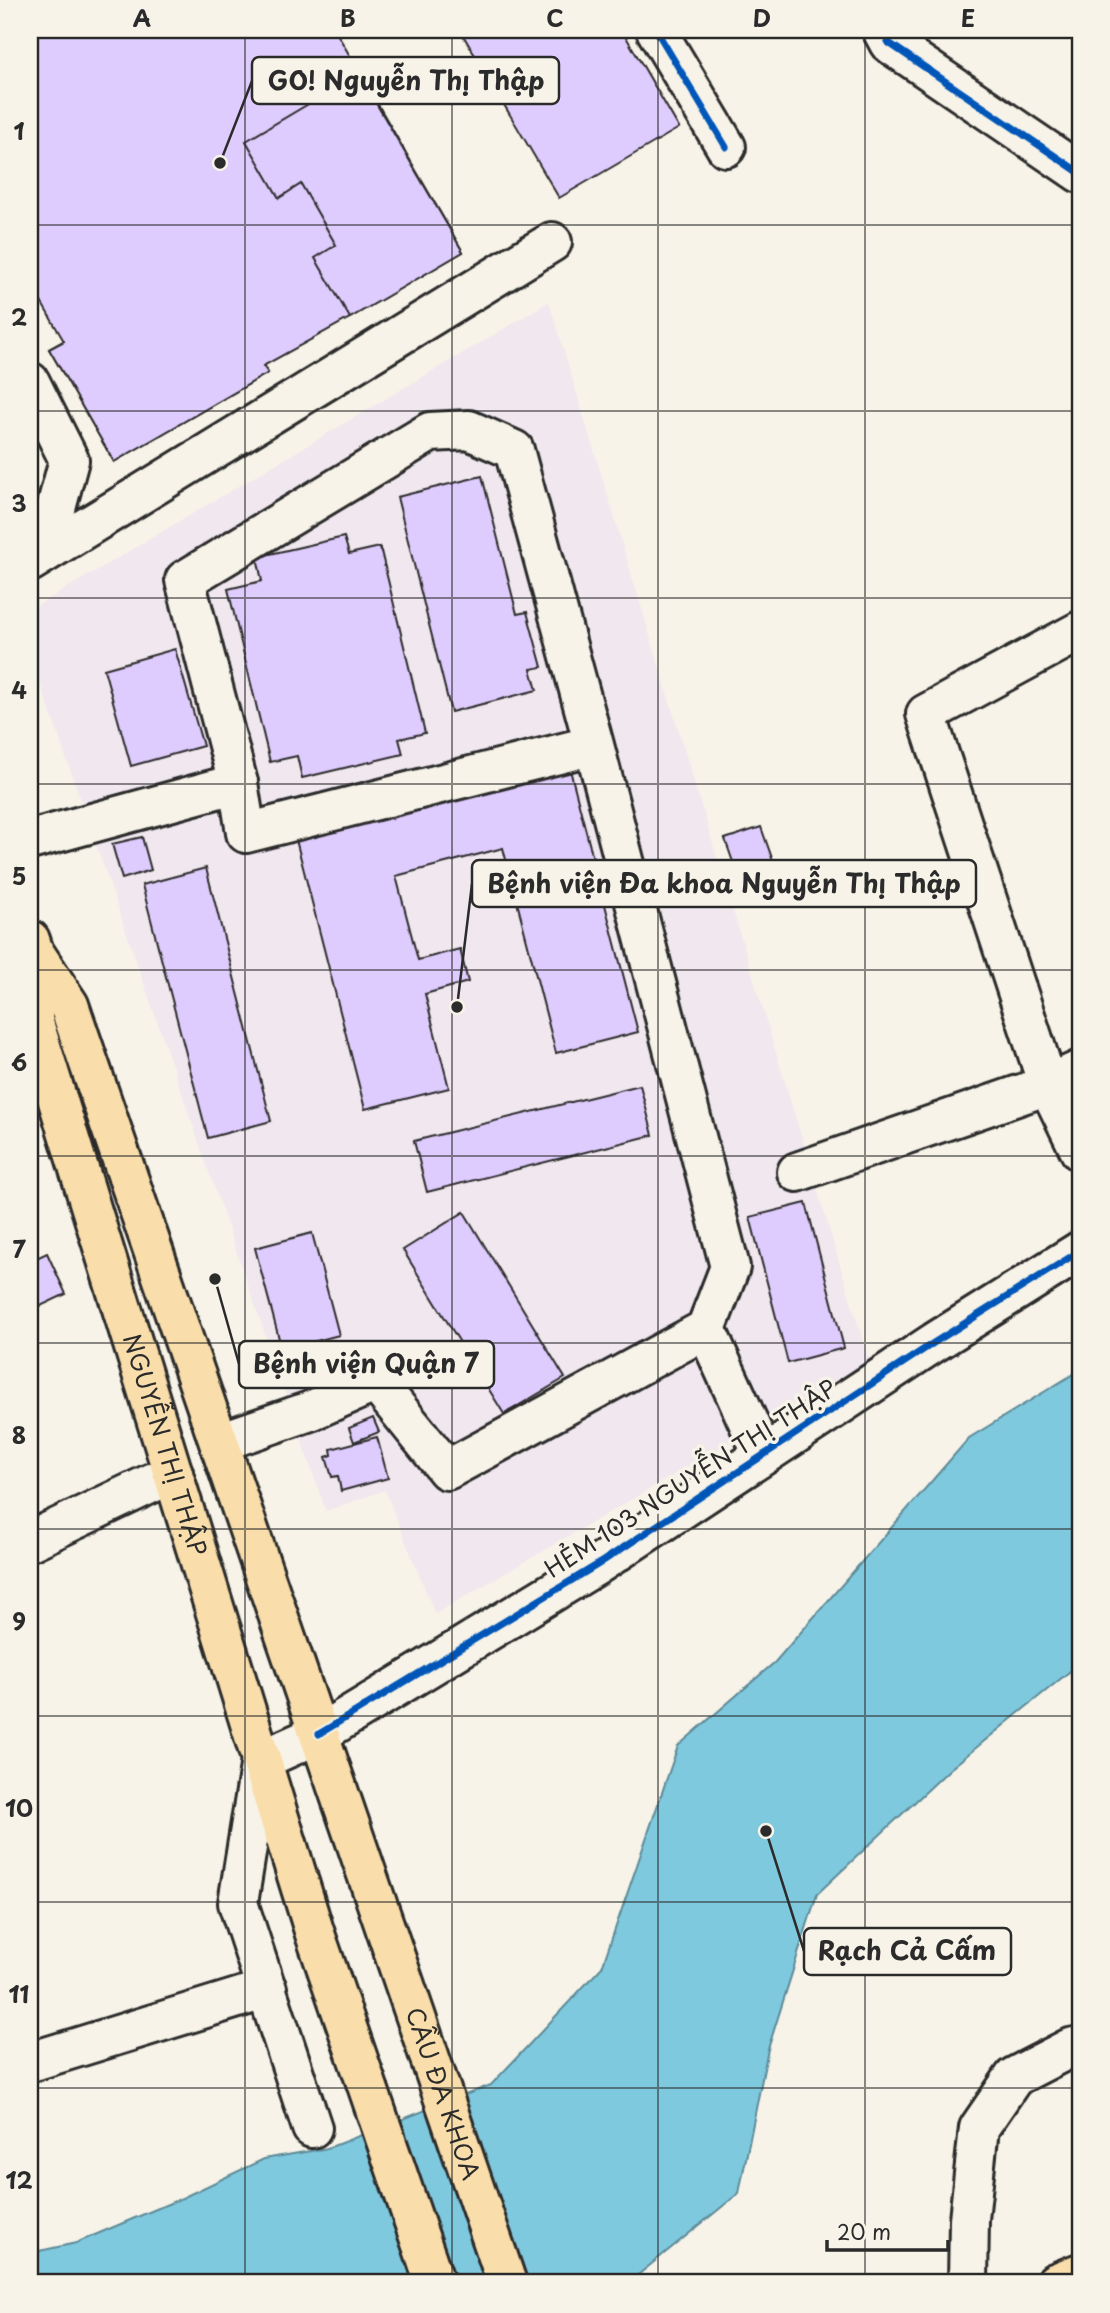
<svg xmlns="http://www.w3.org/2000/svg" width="1110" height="2313" font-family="'Playpen Sans',sans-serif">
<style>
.built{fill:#f0e7ef}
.water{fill:#7fc9df;stroke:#5d8a97;stroke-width:2}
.building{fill:#dfccfe;stroke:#2b2b2b;stroke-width:2}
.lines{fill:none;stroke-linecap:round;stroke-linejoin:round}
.minor-casing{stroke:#2b2b2b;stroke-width:44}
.major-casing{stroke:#2b2b2b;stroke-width:44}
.minor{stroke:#f7f3e8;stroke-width:38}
.major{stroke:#f9deab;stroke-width:38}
.cycleway-casing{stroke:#f7f3e8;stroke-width:11}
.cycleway{stroke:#0057b8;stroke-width:7}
.grid{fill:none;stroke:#2b2b2b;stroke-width:2;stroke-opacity:0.55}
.labels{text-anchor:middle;stroke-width:7;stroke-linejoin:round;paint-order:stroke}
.street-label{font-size:24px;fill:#2b2b2b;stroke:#f7f3e8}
.leader{fill:none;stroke:#2b2b2b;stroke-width:2.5}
.callout-dot{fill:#2b2b2b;stroke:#f7f3e8;stroke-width:2.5}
.callout{fill:#f7f3e8;stroke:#2b2b2b;stroke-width:2.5}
.callout-label{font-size:26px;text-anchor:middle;font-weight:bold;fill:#2b2b2b}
.neatline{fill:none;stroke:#2b2b2b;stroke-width:2.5}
.grid-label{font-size:23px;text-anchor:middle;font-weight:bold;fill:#2b2b2b}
</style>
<rect width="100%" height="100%" fill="#f7f3e8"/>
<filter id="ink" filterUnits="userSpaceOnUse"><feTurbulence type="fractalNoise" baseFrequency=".0143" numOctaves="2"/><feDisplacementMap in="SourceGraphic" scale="14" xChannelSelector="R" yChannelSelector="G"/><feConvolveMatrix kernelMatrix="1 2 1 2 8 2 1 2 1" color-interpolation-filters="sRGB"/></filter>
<g filter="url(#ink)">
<!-- built -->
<polygon class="built" points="549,302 869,1361 435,1614 385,1490 326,1511 30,653 30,610"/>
<!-- water -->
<polygon class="water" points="1080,1370 1080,1663 950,1769 817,1894 768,2049 739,2193 628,2283 30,2283 30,2253 76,2243 182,2198 264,2159 328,2148 491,2085 602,1967 678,1746 775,1662 969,1438"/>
<!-- building -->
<g class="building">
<polygon points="30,30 69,30 268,373 114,462 49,349 150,291 101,207 30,248"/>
<polygon points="30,30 335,30 463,252 350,318 263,366 268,373 114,462 49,349 64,341 30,283"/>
<polygon points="460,30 622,30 679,128 559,198"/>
<polygon points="359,74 463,252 350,318 315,258 336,245 301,184 279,198 246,141"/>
<polygon points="482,476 517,614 527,612 542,667 531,669 537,690 451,712 397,497"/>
<polygon points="344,537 349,554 380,547 425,733 399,739 403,754 302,778 297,756 270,762 228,589 262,581 257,557"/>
<polygon points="175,649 203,746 131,766 104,669"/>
<polygon points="568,762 638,1032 556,1053 503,848 396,876 418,960 460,949 468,982 425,994 449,1088 365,1109 294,832"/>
<polygon points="761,827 779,878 743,891 725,839"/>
<polygon points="142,837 151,870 122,879 112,844"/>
<polygon points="206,868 271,1121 208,1138 142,885"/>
<polygon points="640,1085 653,1135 427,1192 414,1141"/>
<polygon points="806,1203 844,1348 788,1363 750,1217"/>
<polygon points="464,1212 565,1378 504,1414 403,1250"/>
<polygon points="312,1233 339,1335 282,1350 255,1248"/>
<polygon points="47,1253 66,1294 30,1311 30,1261"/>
<polygon points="373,1418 379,1432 354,1442 349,1428"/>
<polygon points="377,1437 388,1478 341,1491 338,1476 332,1477 326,1457 332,1455 331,1449"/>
</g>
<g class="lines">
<defs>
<g id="minor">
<polyline points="656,30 726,147"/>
<polyline points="882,30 889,43 1080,173"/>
<polyline points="30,382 69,460 44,553"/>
<polyline points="30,562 552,242"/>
<polyline points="1080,631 926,714 1048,1085 1080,1151"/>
<polyline points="30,840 238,783"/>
<polyline points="797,1172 1048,1085 1080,1070"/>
<polyline points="706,1329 763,1455"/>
<polyline points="220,1442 310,1411 376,1382 447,1470 706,1329 730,1267 594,745 514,450 469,430 430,432 185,580 238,783 246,833 594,745"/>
<polyline points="30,1541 173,1473"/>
<polyline points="30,2062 267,1989"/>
<polyline points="312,2128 238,1903 261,1760 319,1734 597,1565 935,1342 1080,1251"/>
<polyline points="968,2283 969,2219 979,2128 1014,2077 1070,2048 1080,2046"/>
</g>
<g id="major">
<path id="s1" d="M30 940 34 952 69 1005 507 2283"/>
<path id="s2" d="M34 952 33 1020 315 1934 435 2283"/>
<polyline points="1055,2283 1080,2273"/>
</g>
</defs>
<!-- minor casing -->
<use href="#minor" class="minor-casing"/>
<!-- major casing -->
<use href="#major" class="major-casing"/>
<!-- minor -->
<use href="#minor" class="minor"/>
<!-- major -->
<use href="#major" class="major"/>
<defs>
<g id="cycleway">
<polyline points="656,30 726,147"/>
<polyline points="882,30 889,43 1080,173"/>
<polyline points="319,1734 597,1565 935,1342 1080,1251"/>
</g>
</defs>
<!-- cycleway casing -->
<use href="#cycleway" class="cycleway-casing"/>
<!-- cycleway -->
<use href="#cycleway" class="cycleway"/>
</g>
</g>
<!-- grid -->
<path class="grid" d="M245 30V2283M452 30V2283M658 30V2283M865 30V2283M30 225H1080M30 411H1080M30 598H1080M30 784H1080M30 970H1080M30 1156H1080M30 1343H1080M30 1529H1080M30 1716H1080M30 1902H1080M30 2088H1080"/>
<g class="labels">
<!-- street labels -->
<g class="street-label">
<text dy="8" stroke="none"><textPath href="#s2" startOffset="513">NGUYỄN THỊ THẬP</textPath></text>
<text transform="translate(691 1479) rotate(-33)" y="8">HẺM 103 NGUYỄN THỊ THẬP</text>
<text dy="8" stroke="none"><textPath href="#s1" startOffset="1227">CẦU ĐA KHOA</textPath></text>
</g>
</g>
<!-- callouts -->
<path class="leader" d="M220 163L252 81M457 1007L472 884M215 1279L239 1364M766 1831L804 1951"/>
<g class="callout-dot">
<circle cx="220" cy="163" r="7"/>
<circle cx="457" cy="1007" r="7"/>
<circle cx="215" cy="1279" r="7"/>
<circle cx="766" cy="1831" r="7"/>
</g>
<g class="callout">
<rect x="252" y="57" width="307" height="47" rx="7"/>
<rect x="472" y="860" width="504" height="47" rx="7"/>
<rect x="239" y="1341" width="255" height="47" rx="7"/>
<rect x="804" y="1928" width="207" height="47" rx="7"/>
</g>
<g class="callout-label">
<text x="406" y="90">GO! Nguyễn Thị Thập</text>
<text x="724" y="893">Bệnh viện Đa khoa Nguyễn Thị Thập</text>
<text x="366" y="1373">Bệnh viện Quận 7</text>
<text x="907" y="1960">Rạch Cả Cấm</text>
</g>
<!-- margin -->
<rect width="1110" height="2313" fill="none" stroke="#f7f3e8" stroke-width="77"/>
<!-- scale -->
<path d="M827 2240v10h121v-10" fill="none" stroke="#2b2b2b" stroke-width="3.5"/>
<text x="837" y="2240" font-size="21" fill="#2b2b2b" stroke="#f7f3e8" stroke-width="5" paint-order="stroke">20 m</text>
<rect x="38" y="38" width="1034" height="2236" class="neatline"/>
<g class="grid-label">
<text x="142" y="27">A</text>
<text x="348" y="27">B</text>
<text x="555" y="27">C</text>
<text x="762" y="27">D</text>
<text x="968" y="27">E</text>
<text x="19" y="140">1</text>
<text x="19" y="326">2</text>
<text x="19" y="512">3</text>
<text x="19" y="699">4</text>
<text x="19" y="885">5</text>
<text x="19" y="1071">6</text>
<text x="19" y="1258">7</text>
<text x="19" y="1444">8</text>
<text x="19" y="1630">9</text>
<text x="19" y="1817">10</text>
<text x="19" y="2003">11</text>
<text x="19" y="2189">12</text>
</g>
</svg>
